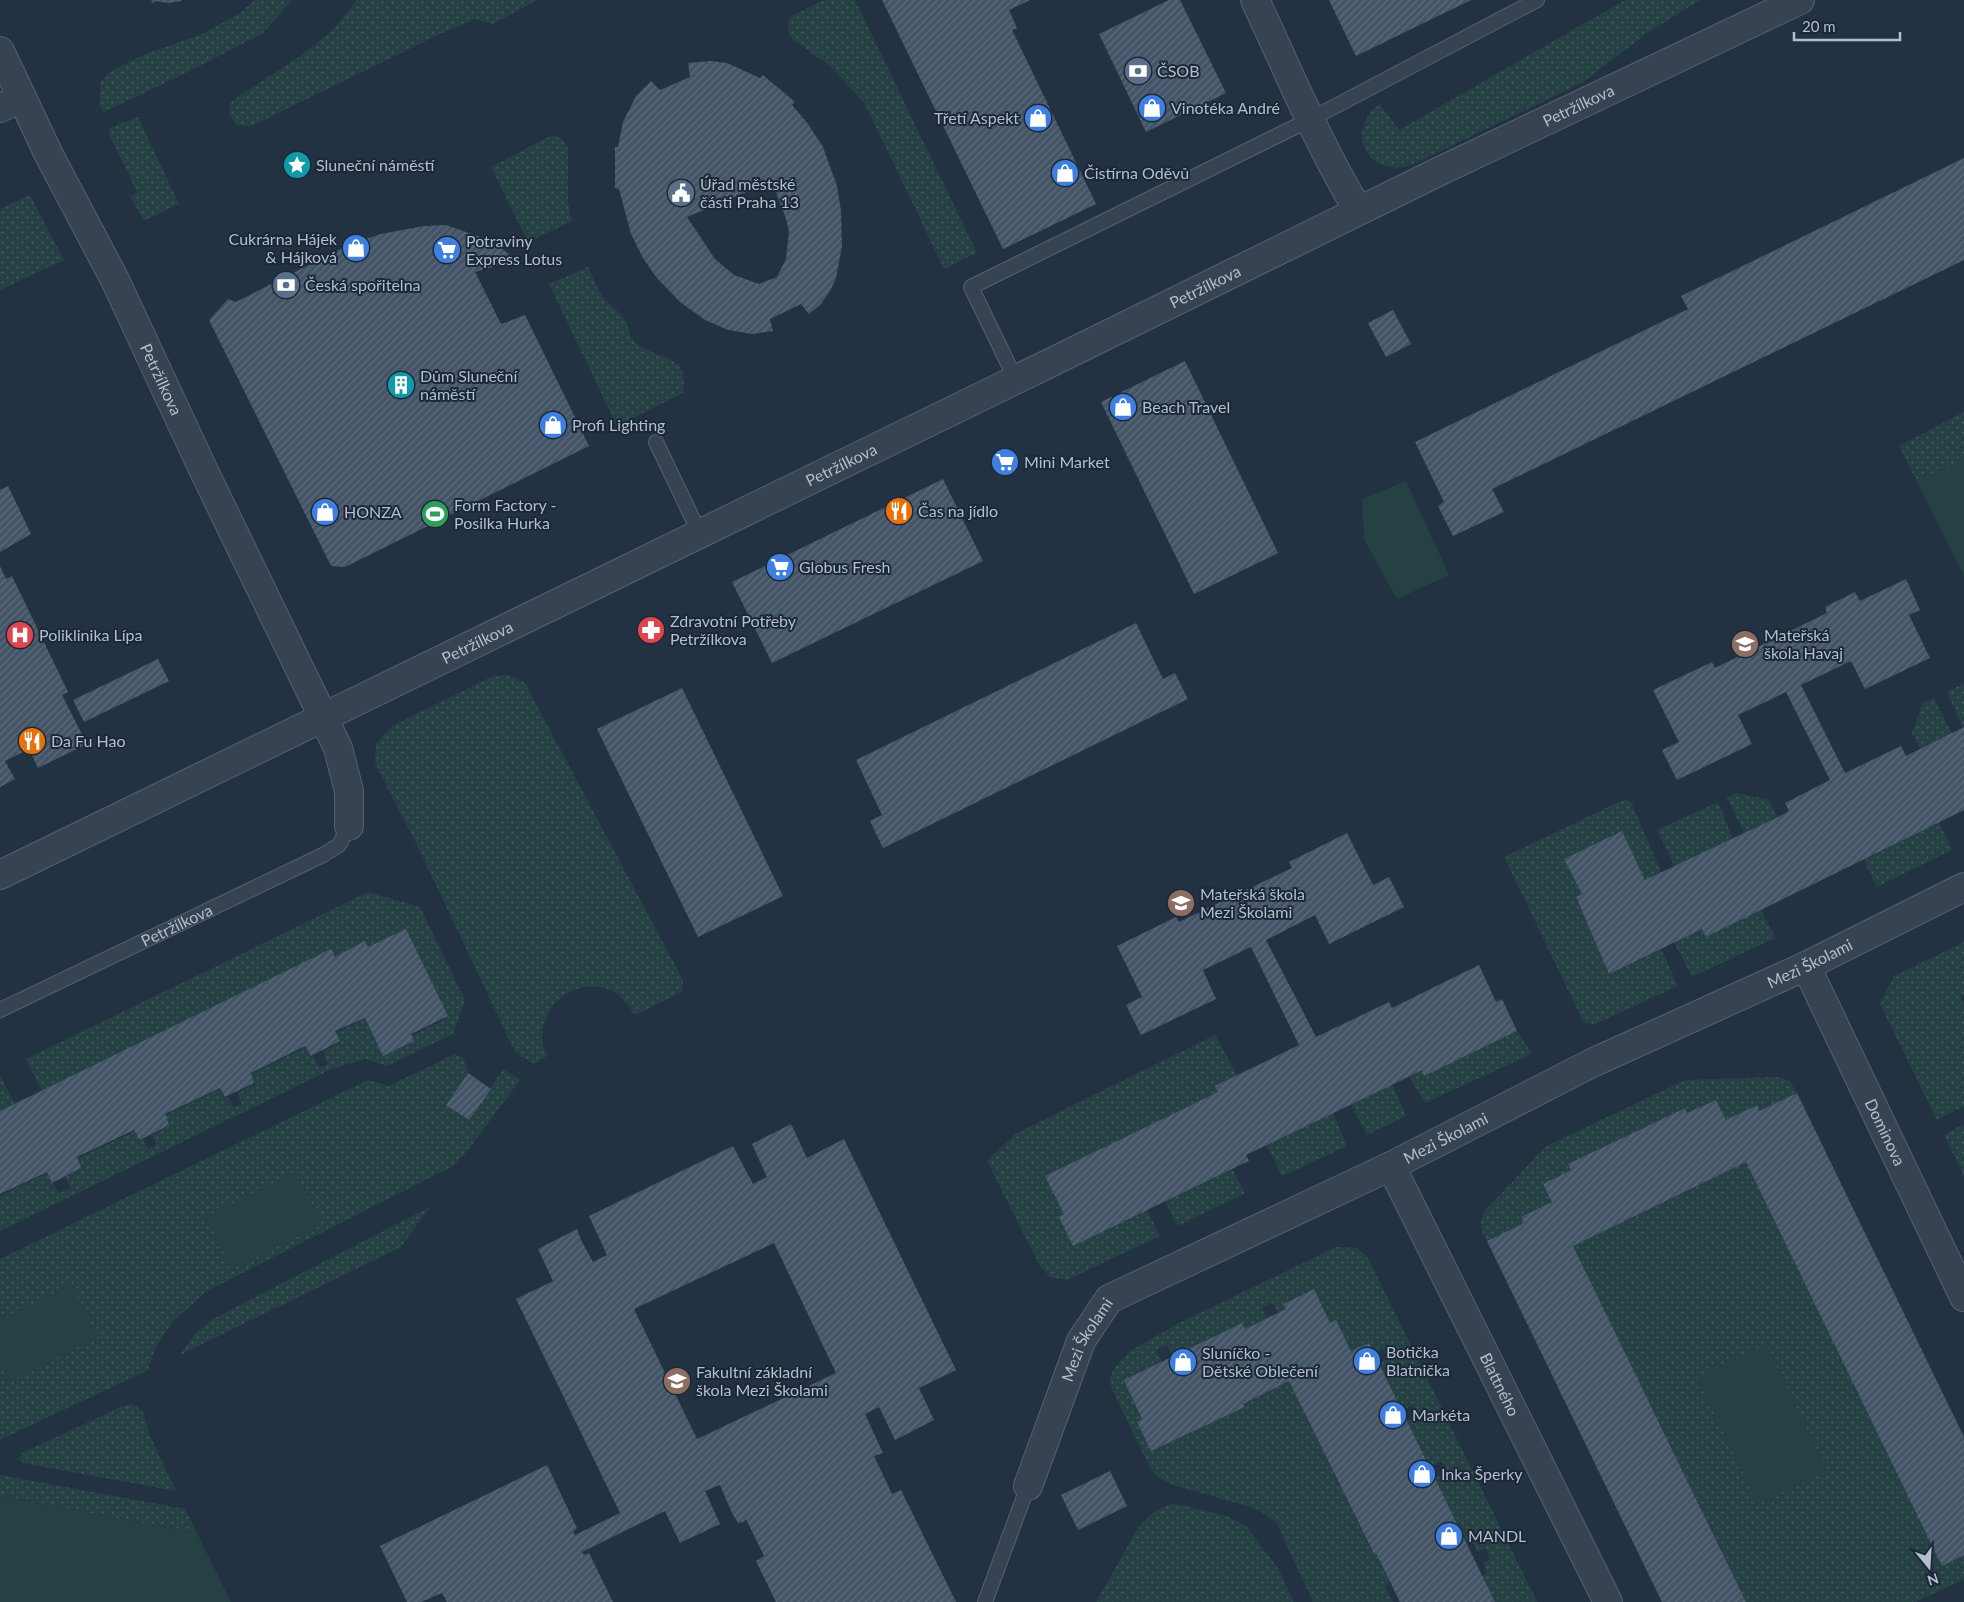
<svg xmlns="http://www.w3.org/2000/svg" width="1964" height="1602" font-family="Lato,sans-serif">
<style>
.grass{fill:url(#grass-dots)}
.park{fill:#254144}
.building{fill:url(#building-hatch);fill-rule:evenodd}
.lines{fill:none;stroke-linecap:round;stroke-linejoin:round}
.service-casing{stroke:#556170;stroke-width:16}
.minor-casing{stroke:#556170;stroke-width:30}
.service{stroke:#374352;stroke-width:14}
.minor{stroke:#374352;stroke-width:28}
.labels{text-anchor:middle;stroke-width:4;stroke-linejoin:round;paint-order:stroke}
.poi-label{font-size:16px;fill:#b4becd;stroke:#1c2838;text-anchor:start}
.street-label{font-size:16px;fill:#b4becd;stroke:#1c2838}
</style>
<defs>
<pattern id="grass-dots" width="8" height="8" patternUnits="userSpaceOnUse" patternTransform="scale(1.25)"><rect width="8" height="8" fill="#254144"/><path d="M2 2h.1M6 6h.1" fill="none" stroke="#425b5e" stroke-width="1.8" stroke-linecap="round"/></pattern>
<pattern id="building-hatch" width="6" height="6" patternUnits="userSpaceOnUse" patternTransform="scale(1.25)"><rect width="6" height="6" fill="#445467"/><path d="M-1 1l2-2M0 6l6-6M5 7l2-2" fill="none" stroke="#5d6b7c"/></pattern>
</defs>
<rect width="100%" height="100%" fill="#233243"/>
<!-- grass -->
<g class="grass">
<polygon points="255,0 292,0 263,33 186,73 104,112 99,105 101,81 111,71 146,54 202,34 240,13"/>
<polygon points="357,0 537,0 493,24 476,19 442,33 252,126 237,125 229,116 230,102 299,57 332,31"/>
<polygon points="824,0 855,0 977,253 944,269 865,104 830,66 794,40 788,32 789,20 793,15"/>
<path d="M1625 0H1700L1647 33 1583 82 1414 164C1378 178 1348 147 1369 115 1371 110 1376 107 1380 104L1399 130Z"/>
<polygon points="138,117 179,204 144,221 130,196 137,192 109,134 110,128"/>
<polygon points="552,135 561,138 568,148 568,204 572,221 528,242 491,167"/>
<polygon points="30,195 64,260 0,290 0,209"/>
<path d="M588 267C593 277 597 290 604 298 610 305 620 312 625 320 629 326 628 336 634 341 655 361 691 352 683 393L617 426 549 284Z"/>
<polygon points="1964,412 1964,460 1917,482 1899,446"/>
<path d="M509 675 525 683 683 980 682 992 635 1015C628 1006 619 992 608 989 575 978 542 1004 542 1038 542 1044 545 1051 547 1056L534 1064 515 1052 419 849 375 763 376 744 392 726 493 676Z"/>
<polygon points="1964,683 1964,728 1963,728 1947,692"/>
<polygon points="1934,698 1952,734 1920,749 1912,733 1923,703"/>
<polygon points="1737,793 1770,800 1777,817 1744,833 1727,798"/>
<polygon points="1625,799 1631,802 1662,874 1645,880 1622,831 1564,859 1582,894 1576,898 1609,974 1661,949 1678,986 1595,1024 1584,1023 1504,857"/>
<polygon points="1718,802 1733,839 1675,867 1657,830"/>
<polygon points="1939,822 1952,850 1877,887 1864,860"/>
<polygon points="368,892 420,907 465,1000 453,1034 387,1066 365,1059 332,1069 0,1231 0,1196 47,1173 59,1193 70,1188 65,1176 81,1169 77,1159 135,1131 140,1140 143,1139 148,1149 156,1145 152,1135 169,1126 164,1116 220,1089 225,1099 228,1097 234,1108 242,1104 237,1093 255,1084 250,1075 306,1047 311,1057 314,1056 319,1068 328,1064 323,1051 340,1043 336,1033 365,1019 383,1056 413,1042 411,1036 448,1018 406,930 368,949 365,943 42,1091 26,1059"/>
<polygon points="1761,910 1775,938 1692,977 1674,942 1702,929 1706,937"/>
<polygon points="1964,942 1964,994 1960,996 1964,1005 1964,1106 1937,1120 1880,1004 1894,976"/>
<polygon points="1517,1031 1532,1054 1425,1103 1409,1076 1422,1070 1425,1075"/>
<polygon points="1215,1035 1237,1075 1218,1092 1045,1176 1064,1214 1059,1217 1073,1245 1147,1210 1160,1236 1067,1280 1050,1277 1040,1266 987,1161 1015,1134"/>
<polygon points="455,1054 464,1058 468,1073 446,1104 469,1120 503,1069 520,1080 464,1155 453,1166 207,1291 172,1322 155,1349 148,1370 0,1440 0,1259 368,1080 389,1086"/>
<polygon points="0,1075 15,1105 0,1112"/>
<path d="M1777 1077 1789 1080 1797 1093 1759 1111 1756 1105 1726 1120 1716 1100 1687 1113 1684 1108 1569 1164 1571 1170 1543 1184 1552 1202 1521 1217 1524 1223 1487 1241C1481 1230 1478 1224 1484 1212L1545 1147 1685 1080Z"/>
<polygon points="1392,1084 1406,1116 1367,1135 1351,1105"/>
<polygon points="1333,1113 1347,1146 1282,1176 1267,1145"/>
<polygon points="1964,1124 1964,1176 1944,1135"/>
<polygon points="1746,1162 1943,1566 1964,1555 1964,1579 1916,1602 1746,1602 1573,1246"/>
<polygon points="1232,1169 1245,1193 1178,1226 1165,1202"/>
<polygon points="430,1207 401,1247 180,1355 194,1335 211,1320"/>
<polygon points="1336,1247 1357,1248 1368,1258 1537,1602 1495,1602 1482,1576 1487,1573 1483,1563 1490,1559 1486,1548 1477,1552 1473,1543 1467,1545 1434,1478 1447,1471 1442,1461 1429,1468 1407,1421 1418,1415 1413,1405 1402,1410 1379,1364 1388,1359 1383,1349 1374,1353 1368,1343 1351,1351 1336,1321 1330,1323 1314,1289 1283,1303 1286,1309 1278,1313 1272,1303 1262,1308 1267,1318 1245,1329 1241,1323 1173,1357 1167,1345 1156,1350 1162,1362 1142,1419 1137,1422 1151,1451 1245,1407 1243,1404 1289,1381 1373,1554 1376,1553 1390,1582 1385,1586 1393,1602 1313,1602 1277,1524 1264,1513 1250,1507 1173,1485 1158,1477 1149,1466 1112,1389 1109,1379 1114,1369 1128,1353 1134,1349 1179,1323"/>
<polygon points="133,1404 143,1412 149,1434 176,1491 23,1463 19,1459 22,1453 123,1406"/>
<polygon points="0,1475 185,1509 197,1533 0,1496"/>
<polygon points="1170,1504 1182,1505 1229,1517 1246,1526 1278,1568 1294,1602 1096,1602 1139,1526 1154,1512"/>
</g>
<!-- park -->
<g class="park">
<polygon points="1964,460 1964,576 1917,482"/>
<polygon points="1406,481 1449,575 1397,599 1364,539 1362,499"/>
<polygon points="295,1172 322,1225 232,1269 206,1217"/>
<polygon points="71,1285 98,1337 9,1382 0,1365 0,1321"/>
<polygon points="1766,1344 1827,1471 1758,1504 1697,1377"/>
<polygon points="0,1496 197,1533 231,1602 0,1602"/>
</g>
<!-- building -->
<g class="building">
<polygon points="152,0 181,0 181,1 168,3 155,1 154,3 151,2"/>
<polygon points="882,0 1030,0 1009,10 1017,28 1012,30 1096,204 1003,249"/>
<polygon points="1169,0 1180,0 1226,93 1146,132 1099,34"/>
<polygon points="1329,0 1471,0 1356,56"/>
<path d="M710 61 727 63 760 78 763 75 795 102 792 105 808 124 823 147 837 186 841 211 842 246 836 278 830 291 821 304 809 314 801 304 770 319 773 331 752 334 728 330 705 320 680 302 656 277 643 258 631 234 619 189 615 188V147H618L623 122 636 96 651 81 660 90 690 77 688 63ZM772 181 786 219 789 231 786 259 777 277 759 284 734 275 715 259 687 217Z"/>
<polygon points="1964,158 1964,260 1492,489 1504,512 1453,536 1438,506 1444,502 1415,442 1688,309 1681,296"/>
<polygon points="446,225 492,241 516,260 475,272 501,324 525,315 589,446 345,567 331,566 209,320 228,299 236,302 348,245 381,234 424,226"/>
<polygon points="1393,310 1411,344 1386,357 1368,323"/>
<polygon points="1185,361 1278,553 1194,594 1101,402"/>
<polygon points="943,479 983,561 772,663 732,582"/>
<polygon points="8,486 31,534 0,552 0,490"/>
<polygon points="0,566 6,579 12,576 68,692 62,695 87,744 38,768 29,749 5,761 15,779 0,787"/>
<polygon points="1906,579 1920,610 1909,615 1930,658 1865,689 1851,661 1801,685 1845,773 1901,746 1906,756 1964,727 1964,810 1706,937 1702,929 1609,974 1576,897 1582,894 1564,859 1622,831 1645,880 1784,814 1789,811 1785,803 1830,780 1786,692 1738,715 1752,744 1677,780 1662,750 1679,742 1653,690 1712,662 1715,668 1827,613 1825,607 1855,592 1860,601"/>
<polygon points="1136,623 1163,679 1175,673 1188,699 883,848 870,821 882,815 856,760"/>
<polygon points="158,659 169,681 84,722 73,700"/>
<polygon points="682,688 783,896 698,937 597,729"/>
<polygon points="1347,833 1373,885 1389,877 1404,907 1329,944 1315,915 1266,940 1316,1037 1389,1002 1392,1008 1479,965 1496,1002 1502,999 1517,1031 1424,1076 1422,1070 1400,1081 1246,1155 1249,1161 1242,1164 1073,1246 1059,1217 1064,1214 1045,1176 1218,1092 1215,1086 1299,1045 1251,947 1203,970 1216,999 1141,1035 1126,1005 1142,997 1117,946 1176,917 1179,922 1292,868 1289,862"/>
<polygon points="406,929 448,1016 411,1034 414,1041 383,1056 365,1018 335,1031 340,1041 311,1056 305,1046 251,1073 254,1083 225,1097 220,1088 165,1114 169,1125 140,1140 134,1130 77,1157 81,1168 52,1183 47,1172 0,1194 0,1111 331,949 335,957 365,941 368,947"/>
<polygon points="468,1073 491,1089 469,1120 446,1105"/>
<polygon points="1797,1093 1964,1437 1964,1555 1942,1566 1746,1162 1573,1246 1746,1602 1662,1602 1487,1241 1524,1223 1521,1217 1552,1202 1543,1184 1571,1170 1568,1164 1685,1108 1687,1113 1716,1100 1726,1120 1757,1105 1759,1111"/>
<path d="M791 1124 807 1158 844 1139 956 1370 919 1388 934 1420 895 1440 879 1407 865 1414 883 1453 874 1456 892 1494 901 1490 956 1602H776L756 1561 764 1556 746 1519 743 1522 738 1523 732 1513 720 1485 705 1491 720 1524 680 1543 665 1511 582 1552 584 1555 589 1553 613 1602H447L442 1593 421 1602H407L380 1546 547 1465 577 1528 573 1532 575 1535 620 1513 516 1299 553 1281 538 1249 577 1229 581 1240 593 1262 607 1255 589 1216 733 1146 753 1184 767 1177 752 1144ZM774 1243 836 1373 697 1439 634 1309Z"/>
<polygon points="1314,1289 1330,1323 1336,1320 1351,1351 1369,1343 1495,1602 1400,1602 1376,1553 1374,1554 1289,1381 1243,1404 1245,1407 1151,1451 1137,1422 1142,1419 1124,1380 1242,1323 1245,1329 1286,1309 1283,1304"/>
<polygon points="1110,1471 1127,1506 1078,1530 1061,1495"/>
</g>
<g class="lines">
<defs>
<g id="service">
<polyline points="1016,380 971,287 1311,119 1537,0"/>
<polyline points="656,442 700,534"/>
<path id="s1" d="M0 1010 323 855 339 845 349 826"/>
<polyline points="985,1602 1028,1486"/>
</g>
<g id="minor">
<path d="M1255 0C1288 70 1318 144 1358 210"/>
<path id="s2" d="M0 51 49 155 115 280 202 467 338 748 349 791V826"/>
<polyline points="0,108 21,98"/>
<path id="s3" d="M0 875 1052 362 1438 172 1800 0"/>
<path id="s4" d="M1806 966 1964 1297"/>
<path id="s5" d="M1391 1166 1608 1602"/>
<path id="s6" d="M1028 1486 1081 1341 1109 1299 1391 1166 1592 1063 1806 966 1964 887"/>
</g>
</defs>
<!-- service casing -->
<use href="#service" class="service-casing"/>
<!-- minor casing -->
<use href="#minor" class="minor-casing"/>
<!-- service -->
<use href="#service" class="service"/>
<!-- minor -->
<use href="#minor" class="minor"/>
</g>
<!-- icons -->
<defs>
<symbol id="bank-disc" viewBox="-11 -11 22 22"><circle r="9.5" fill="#5c6f8a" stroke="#1c2838"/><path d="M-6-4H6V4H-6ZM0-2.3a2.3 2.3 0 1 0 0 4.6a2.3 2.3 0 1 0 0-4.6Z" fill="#fff"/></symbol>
<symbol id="shop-disc" viewBox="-11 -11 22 22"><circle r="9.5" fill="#3f7fe0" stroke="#1c2838"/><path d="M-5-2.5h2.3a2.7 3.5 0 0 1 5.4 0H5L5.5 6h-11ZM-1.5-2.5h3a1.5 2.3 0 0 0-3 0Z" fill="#fff"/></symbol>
<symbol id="sight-disc" viewBox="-11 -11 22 22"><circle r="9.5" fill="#0f9aa8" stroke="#1c2838"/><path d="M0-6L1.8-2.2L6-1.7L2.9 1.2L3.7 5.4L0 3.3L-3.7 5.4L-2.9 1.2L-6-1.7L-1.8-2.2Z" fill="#fff"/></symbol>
<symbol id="civic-disc" viewBox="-11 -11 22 22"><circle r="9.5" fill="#5c6f8a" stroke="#1c2838"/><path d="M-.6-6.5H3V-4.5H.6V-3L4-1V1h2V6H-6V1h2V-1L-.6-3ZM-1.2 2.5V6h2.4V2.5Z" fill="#fff"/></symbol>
<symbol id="supermarket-disc" viewBox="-11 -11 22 22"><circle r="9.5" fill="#3f7fe0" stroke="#1c2838"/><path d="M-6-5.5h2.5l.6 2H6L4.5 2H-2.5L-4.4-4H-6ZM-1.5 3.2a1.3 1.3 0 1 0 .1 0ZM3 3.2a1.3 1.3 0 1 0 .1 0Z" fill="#fff"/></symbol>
<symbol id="building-disc" viewBox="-11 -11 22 22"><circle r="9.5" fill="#0f9aa8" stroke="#1c2838"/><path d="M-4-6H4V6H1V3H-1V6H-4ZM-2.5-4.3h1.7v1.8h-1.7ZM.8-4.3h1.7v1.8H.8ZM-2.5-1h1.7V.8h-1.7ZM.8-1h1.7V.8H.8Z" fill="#fff"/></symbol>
<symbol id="restaurant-disc" viewBox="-11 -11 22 22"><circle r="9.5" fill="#e8710a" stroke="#1c2838"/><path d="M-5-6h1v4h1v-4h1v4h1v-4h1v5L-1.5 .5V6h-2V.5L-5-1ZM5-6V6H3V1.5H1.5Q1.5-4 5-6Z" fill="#fff"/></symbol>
<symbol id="stadium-disc" viewBox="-11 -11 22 22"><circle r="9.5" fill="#2e9e5b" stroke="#1c2838"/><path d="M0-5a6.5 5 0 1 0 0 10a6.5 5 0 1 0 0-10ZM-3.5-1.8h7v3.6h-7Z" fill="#fff"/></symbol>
<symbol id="pharmacy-disc" viewBox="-11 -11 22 22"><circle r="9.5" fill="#e0444e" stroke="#1c2838"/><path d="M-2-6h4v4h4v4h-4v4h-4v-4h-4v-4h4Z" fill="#fff"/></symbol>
<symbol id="hospital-disc" viewBox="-11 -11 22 22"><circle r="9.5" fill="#e0444e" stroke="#1c2838"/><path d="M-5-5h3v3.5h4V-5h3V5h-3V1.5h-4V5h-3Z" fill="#fff"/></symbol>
<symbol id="school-disc" viewBox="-11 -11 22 22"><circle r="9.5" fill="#8d6e63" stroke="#1c2838"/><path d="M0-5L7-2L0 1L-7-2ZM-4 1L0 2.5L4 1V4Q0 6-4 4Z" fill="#fff"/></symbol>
</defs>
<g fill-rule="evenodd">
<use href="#bank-disc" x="1122" y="55" width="32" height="32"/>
<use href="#shop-disc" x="1136" y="92" width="32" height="32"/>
<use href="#shop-disc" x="1022" y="102" width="32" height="32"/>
<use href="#sight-disc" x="281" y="149" width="32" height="32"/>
<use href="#shop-disc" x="1049" y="157" width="32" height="32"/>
<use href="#civic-disc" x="665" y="177" width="32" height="32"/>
<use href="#shop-disc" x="340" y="232" width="32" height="32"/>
<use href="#supermarket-disc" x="431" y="234" width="32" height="32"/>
<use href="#bank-disc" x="270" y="269" width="32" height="32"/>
<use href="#building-disc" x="385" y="369" width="32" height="32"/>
<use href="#shop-disc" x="1107" y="391" width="32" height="32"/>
<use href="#shop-disc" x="537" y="409" width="32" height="32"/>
<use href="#supermarket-disc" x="989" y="446" width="32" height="32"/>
<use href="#restaurant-disc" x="883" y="495" width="32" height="32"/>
<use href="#shop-disc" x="309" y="496" width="32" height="32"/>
<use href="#stadium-disc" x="419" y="498" width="32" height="32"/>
<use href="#supermarket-disc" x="764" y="551" width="32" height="32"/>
<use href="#pharmacy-disc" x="635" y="614" width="32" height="32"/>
<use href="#hospital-disc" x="4" y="619" width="32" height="32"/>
<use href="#school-disc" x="1729" y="628" width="32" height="32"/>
<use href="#restaurant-disc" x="16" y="725" width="32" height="32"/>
<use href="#school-disc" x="1165" y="887" width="32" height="32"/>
<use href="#shop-disc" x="1351" y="1345" width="32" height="32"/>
<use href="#shop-disc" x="1167" y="1346" width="32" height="32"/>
<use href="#school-disc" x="661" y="1365" width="32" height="32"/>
<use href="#shop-disc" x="1377" y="1399" width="32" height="32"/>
<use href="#shop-disc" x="1406" y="1458" width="32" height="32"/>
<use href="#shop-disc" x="1433" y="1520" width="32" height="32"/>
</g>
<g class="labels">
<!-- poi labels -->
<g class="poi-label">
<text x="1157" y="77">ČSOB</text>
<text x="1171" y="114">Vinotéka André</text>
<text x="1019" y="124" text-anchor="end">Třetí Aspekt</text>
<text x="316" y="171">Sluneční náměstí</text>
<text x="1084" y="179">Čistírna Oděvů</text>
<text x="700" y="190">Úřad městské<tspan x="700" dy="18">části Praha 13</tspan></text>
<text x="337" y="245" text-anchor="end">Cukrárna Hájek<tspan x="337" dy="18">&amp; Hájková</tspan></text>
<text x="466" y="247">Potraviny<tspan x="466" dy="18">Express Lotus</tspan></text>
<text x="305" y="291">Česká spořitelna</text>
<text x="420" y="382">Dům Sluneční<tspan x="420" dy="18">náměstí</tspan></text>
<text x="1142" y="413">Beach Travel</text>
<text x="572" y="431">Profi Lighting</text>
<text x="1024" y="468">Mini Market</text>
<text x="454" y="511">Form Factory -<tspan x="454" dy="18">Posilka Hurka</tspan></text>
<text x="918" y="517">Čas na jídlo</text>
<text x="344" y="518">HONZA</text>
<text x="799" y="573">Globus Fresh</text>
<text x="670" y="627">Zdravotní Potřeby<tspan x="670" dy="18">Petržílkova</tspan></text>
<text x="39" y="641">Poliklinika Lípa</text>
<text x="1764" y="641">Mateřská<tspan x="1764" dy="18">škola Havaj</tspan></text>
<text x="51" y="747">Da Fu Hao</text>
<text x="1200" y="900">Mateřská škola<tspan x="1200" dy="18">Mezi Školami</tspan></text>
<text x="1386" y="1358">Botička<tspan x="1386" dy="18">Blatnička</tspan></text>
<text x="1202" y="1359">Sluníčko -<tspan x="1202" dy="18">Dětské Oblečení</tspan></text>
<text x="696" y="1378">Fakultní základní<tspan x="696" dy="18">škola Mezi Školami</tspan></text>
<text x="1412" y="1421">Markéta</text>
<text x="1441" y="1480">Inka Šperky</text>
<text x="1468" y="1542">MANDL</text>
</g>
<!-- street labels -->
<g class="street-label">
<text dy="6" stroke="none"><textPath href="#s3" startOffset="1756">Petržílkova</textPath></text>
<text dy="6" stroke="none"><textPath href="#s3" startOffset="1341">Petržílkova</textPath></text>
<text dy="6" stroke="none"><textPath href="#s2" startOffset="366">Petržílkova</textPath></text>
<text dy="6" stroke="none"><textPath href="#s3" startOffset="936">Petržílkova</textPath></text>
<text dy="6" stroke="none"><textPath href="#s3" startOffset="531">Petržílkova</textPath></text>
<text dy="6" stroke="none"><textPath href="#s1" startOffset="196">Petržílkova</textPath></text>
<text dy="6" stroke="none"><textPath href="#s6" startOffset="982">Mezi Školami</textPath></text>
<text dy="6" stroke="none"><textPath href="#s4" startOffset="184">Dominova</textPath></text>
<text dy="6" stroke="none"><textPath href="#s6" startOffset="578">Mezi Školami</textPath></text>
<text dy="6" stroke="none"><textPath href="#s6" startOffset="158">Mezi Školami</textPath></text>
<text dy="6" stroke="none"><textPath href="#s5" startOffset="244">Blattného</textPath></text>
</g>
</g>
<!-- north arrow -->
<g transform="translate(1929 1567) rotate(162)" stroke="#1c2838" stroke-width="4" paint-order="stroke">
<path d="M0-4L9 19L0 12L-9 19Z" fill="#b4becd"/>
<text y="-8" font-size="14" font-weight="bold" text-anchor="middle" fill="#b4becd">N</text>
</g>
<!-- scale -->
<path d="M1794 32v8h106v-8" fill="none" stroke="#b4becd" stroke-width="2.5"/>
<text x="1802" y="32" font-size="15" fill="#b4becd" stroke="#1c2838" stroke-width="4" paint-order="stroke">20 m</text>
</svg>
